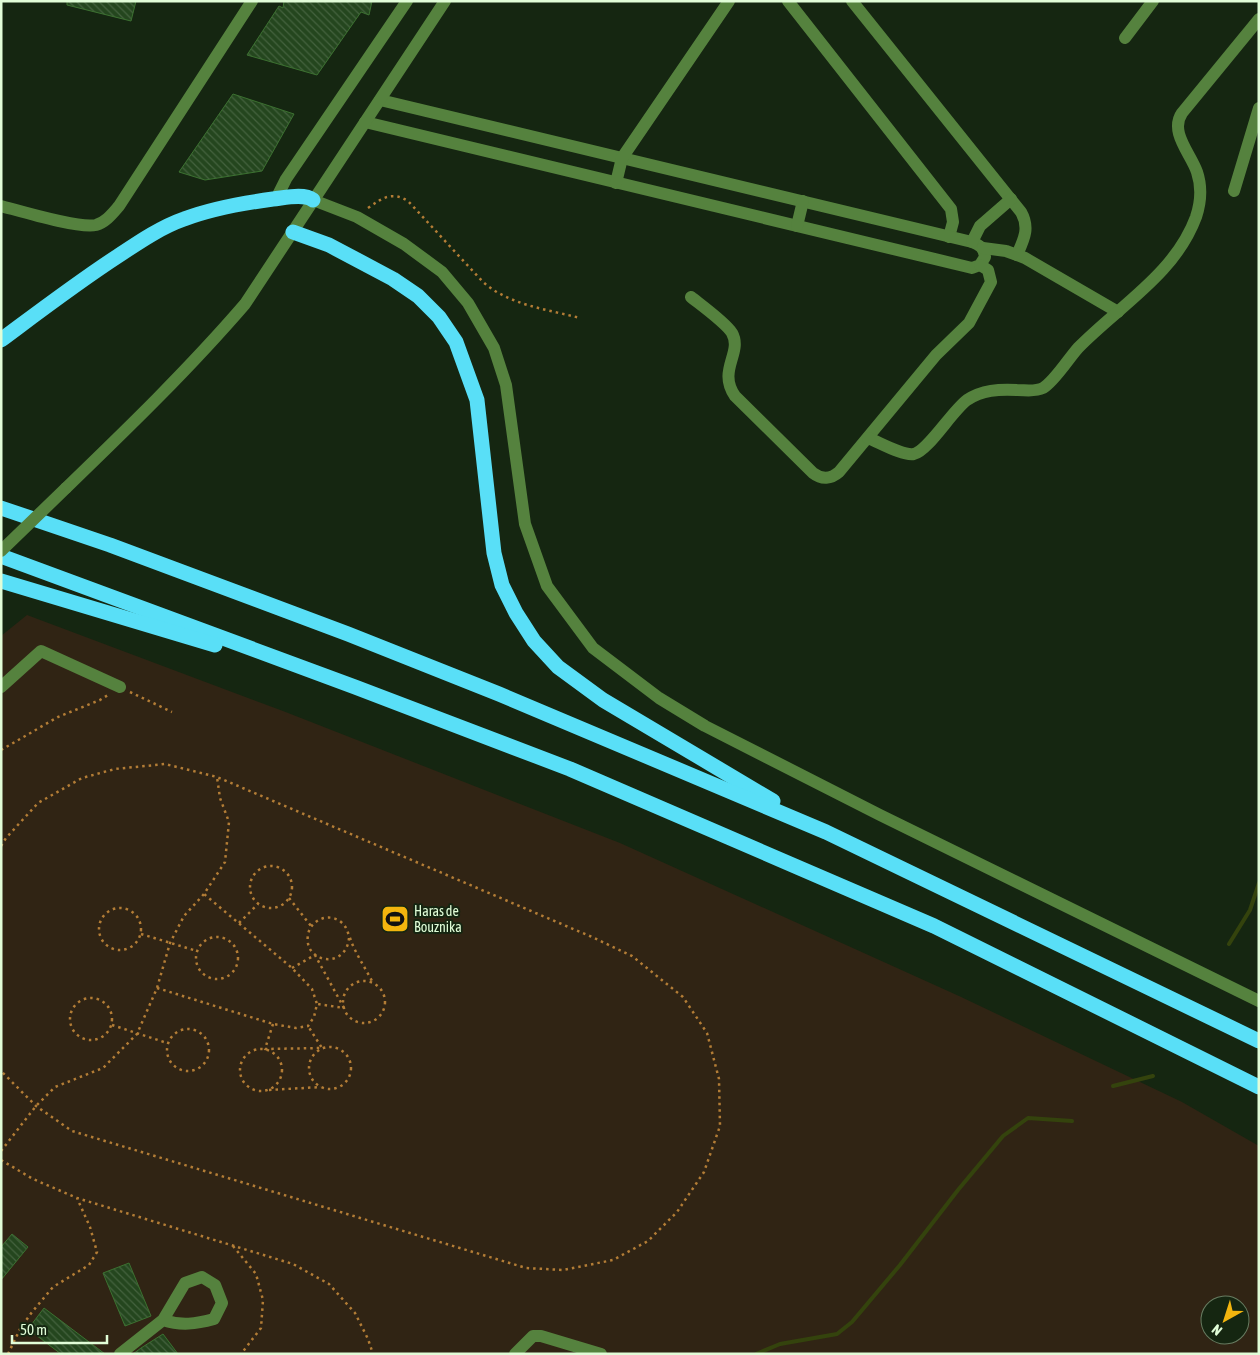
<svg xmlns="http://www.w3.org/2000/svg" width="1260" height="1355" font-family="'Asap Condensed',sans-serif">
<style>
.pitch{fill:#302414;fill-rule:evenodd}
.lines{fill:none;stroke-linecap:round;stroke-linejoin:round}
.stream{stroke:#34430d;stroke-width:4}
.building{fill:url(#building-back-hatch);stroke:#3c7131}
.path{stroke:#b37d36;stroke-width:2.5;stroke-dasharray:2.5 4;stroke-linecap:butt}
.minor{stroke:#55823e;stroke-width:12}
.highway{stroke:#59dff7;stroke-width:15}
.minor-bridge{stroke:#55823e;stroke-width:12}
.labels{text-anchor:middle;stroke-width:4;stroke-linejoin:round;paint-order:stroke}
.poi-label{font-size:14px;fill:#e1fdd8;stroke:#152611;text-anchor:start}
</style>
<defs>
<pattern id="building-back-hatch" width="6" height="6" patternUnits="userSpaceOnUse" patternTransform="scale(1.25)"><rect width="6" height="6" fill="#24461e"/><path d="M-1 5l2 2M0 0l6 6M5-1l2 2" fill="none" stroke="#44623e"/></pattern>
</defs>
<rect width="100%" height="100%" fill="#152611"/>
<!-- pitch -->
<path class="pitch" d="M27 615 283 711 620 843 959 996 1182 1102 1259 1146V1354H1V636ZM1210 1305H1240V1335H1210Z"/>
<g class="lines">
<!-- stream -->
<g class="stream">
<polyline points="1229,944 1250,910 1259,883"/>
<polyline points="1113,1086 1153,1076"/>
<polyline points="756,1354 780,1344 837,1334 852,1322 900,1265 958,1190 1003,1136 1028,1118 1072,1121"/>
</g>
</g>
<!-- building -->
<g class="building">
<polygon points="67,1 136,1 131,21 67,5"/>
<polygon points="284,1 372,1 369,15 361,12 317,75 247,55 279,6 283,8"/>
<polygon points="233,94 294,114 262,171 205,180 179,172"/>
<polygon points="12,1234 28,1247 1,1280 1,1247"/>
<polygon points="129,1263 151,1316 125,1326 103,1273"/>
<polygon points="44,1308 105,1354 61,1354 28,1329"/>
<polygon points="163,1334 178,1354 133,1354 141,1348"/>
</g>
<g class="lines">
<!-- path -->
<g class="path">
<path d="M368 208C382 198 392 191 408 201L483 282C509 305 546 309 580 318"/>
<polyline points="130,692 172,712"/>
<polyline points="1,750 58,717 100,700 108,695"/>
<polyline points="1,846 6,838 38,803 82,778 115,769 165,764 217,777 592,937 632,956 683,997 707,1033 719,1079 720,1126 704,1172 677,1212 648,1241 613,1260 563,1270 526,1268 72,1131 36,1106 1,1071"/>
<circle cx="271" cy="887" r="21"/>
<polyline points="289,898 311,926"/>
<circle cx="120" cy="929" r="21"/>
<polyline points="239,923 258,904"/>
<polyline points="141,934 197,951"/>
<circle cx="217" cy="958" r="21"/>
<path d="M349 938C346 970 303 963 308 935 309 928 313 923 319 920 326 916 335 917 341 922 347 927 347 931 350 938 355 953 366 969 373 983"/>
<polyline points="292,968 315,955 344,1008 318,1004"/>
<circle cx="364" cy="1002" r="21"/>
<polyline points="157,988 273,1024 296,1028 308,1026 314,1017 317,1004 312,989 292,968 204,894"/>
<circle cx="91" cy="1019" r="21"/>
<polyline points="273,1024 265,1049 322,1048 308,1026"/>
<polyline points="112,1025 167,1043"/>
<circle cx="188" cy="1050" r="21"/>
<circle cx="330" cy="1068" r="21"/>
<circle cx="261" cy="1070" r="21"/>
<polyline points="269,1090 321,1087"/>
<polyline points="1,1151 36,1106 55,1087 103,1068 137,1034 157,988 170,943 184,916 204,894 225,862 229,822 220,798 217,777"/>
<polyline points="1,1160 33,1179 77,1198 293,1264 329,1284 355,1313 368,1339 373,1354"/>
<polyline points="233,1246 256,1274 263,1300 261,1328 241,1354"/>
<polyline points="8,1354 20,1329 32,1312 53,1287 89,1265 97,1252 90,1227 77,1198"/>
</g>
<!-- minor -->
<g class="minor">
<polyline points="788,1 951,209 953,222 949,237"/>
<path d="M852 1 1021 212C1030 228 1024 239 1017 255"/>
<polyline points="1125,38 1153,1"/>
<path d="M365 122 968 267 972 268 980 265 985 257C984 248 980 245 972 242L380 100"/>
<polyline points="616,183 622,158 729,1"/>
<polyline points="1234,191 1259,108"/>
<polyline points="276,199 286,179 407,1"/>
<polyline points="313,200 357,217 404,244 442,272 468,303 494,348 506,385 525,524 547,586 593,648 659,698 705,726 880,815 1259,1001"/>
<path d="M1 206C20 211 79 229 96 225 106 222 112 214 119 206L252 1"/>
<polyline points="797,226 803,201"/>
<polyline points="972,242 980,226 1011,199"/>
<polyline points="983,248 1006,251 1025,258 1118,312"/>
<path d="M691 297C701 305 726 323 732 333 743 353 717 370 735 396L813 473C822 480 831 479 839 472L936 355 969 323 991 282 988 270 980 265"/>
<path d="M868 438C879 442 902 456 914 454 928 451 952 411 967 400 982 390 999 389 1017 390 1026 390 1035 392 1043 388 1054 382 1069 358 1078 348 1119 306 1175 274 1196 217 1201 202 1202 187 1197 172 1191 154 1169 132 1182 113L1259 19"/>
<path d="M66 488C128 428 189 369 245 304L445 1"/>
<polyline points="1,687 41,651 120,687"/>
<path d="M120 1354 163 1320 185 1283 202 1277 215 1285 222 1303 214 1319C196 1324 181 1326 163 1320"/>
<polyline points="515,1354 533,1336 541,1336 601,1354"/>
</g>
<!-- highway -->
<g class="highway">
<polyline points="293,232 329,245 393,279 418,296 439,317 456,342 477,400 494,553 502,585 516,613 534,641 558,667 603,700 773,801"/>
<path d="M1 340C40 311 78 282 118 256 139 242 161 227 184 219 213 208 243 203 273 199 284 198 304 193 313 200"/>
<polyline points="1,508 110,545 348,634 499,694 826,832 1259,1041"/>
<polyline points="1,556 355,687 570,769 934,926 1259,1087"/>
<polyline points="1,581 215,645"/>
</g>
<!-- minor-bridge -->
<polyline class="minor-bridge" points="1,551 66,488"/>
</g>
<!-- icons -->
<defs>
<symbol id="stadium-square" viewBox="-11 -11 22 22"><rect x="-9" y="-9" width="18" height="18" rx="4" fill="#f3b50e" stroke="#152611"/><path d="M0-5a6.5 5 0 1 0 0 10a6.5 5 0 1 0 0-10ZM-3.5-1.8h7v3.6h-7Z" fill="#111"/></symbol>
</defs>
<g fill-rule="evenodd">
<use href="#stadium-square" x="379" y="903" width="32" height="32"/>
</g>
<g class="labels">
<!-- poi labels -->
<g class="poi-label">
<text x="414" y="916">Haras de<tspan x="414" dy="16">Bouznika</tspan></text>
</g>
</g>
<!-- border -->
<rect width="1260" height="1355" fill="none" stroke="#e1fdd8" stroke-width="5"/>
<!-- north arrow -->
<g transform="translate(1225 1320) rotate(219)"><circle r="24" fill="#152611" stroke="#677c61"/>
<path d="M0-4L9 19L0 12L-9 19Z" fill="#f3b50e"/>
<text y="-8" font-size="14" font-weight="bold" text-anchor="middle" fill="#e1fdd8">N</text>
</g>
<!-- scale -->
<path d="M12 1335v8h95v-8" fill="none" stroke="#e1fdd8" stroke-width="2.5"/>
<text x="20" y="1335" font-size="15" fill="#e1fdd8" stroke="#152611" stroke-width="4" paint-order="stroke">50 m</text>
</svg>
